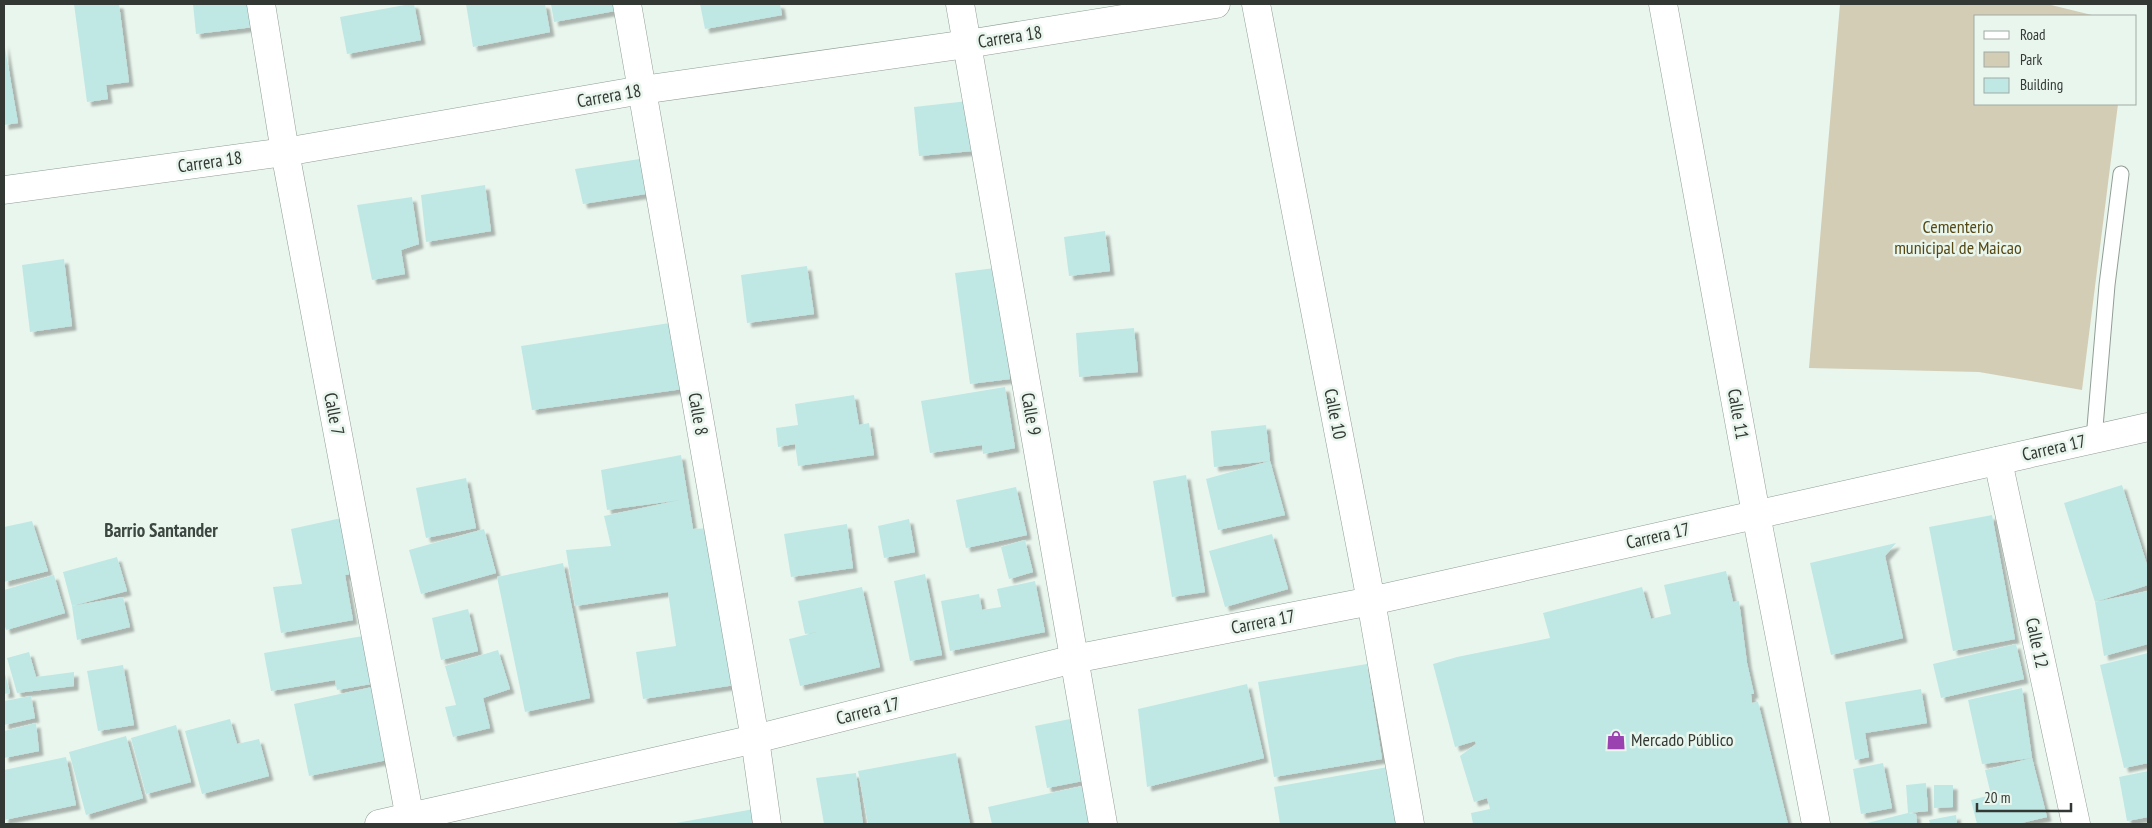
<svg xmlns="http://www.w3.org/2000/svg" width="2152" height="828" font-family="'PT Sans Narrow',sans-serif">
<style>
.green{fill:#d4cdb5}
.building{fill:#bfe8e5;filter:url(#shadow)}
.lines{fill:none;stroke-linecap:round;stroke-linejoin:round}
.service-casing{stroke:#919d95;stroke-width:17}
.minor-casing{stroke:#919d95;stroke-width:29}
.service{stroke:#fff;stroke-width:15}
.minor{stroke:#fff;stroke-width:28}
.labels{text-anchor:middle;stroke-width:5;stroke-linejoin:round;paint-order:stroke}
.street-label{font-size:18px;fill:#333834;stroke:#e9f6ee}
.park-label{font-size:18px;fill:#574813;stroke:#e9f6ee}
.poi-label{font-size:18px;fill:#333834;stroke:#e9f6ee;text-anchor:start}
.neighbourhood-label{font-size:19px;font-weight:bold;fill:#3d4741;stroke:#e9f6ee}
</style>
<defs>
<filter id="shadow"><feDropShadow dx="4.5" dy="4.5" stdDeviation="1" flood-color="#0004"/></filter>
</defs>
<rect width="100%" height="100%" fill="#e9f6ee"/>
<!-- green -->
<polygon class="green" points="1840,4 2047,4 2096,16 1976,16 1976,104 2118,104 2082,390 1979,372 1809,368"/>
<!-- building -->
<g class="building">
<polygon points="74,4 119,4 129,82 106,85 108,99 87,102"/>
<polygon points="193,4 259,4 262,26 196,34"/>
<polygon points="410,4 414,4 421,40 347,54 340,17"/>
<polygon points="466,4 545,4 550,32 473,47"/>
<polygon points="551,4 614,4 615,11 554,22"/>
<polygon points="700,4 780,4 782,15 705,29"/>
<polygon points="4,42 18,123 4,125"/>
<polygon points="968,101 973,151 919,156 914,107"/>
<polygon points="646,158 652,193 583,204 575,169"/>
<polygon points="485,185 491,231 426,242 421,195"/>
<polygon points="412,197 419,244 401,250 405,274 372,280 357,205"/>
<polygon points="1105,231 1110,271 1069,276 1064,237"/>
<polygon points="64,259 72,326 30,332 22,265"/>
<polygon points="807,266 814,314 747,323 741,275"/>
<polygon points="995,268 1010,379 970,384 955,273"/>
<polygon points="676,322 683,389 532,410 521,346"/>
<polygon points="1134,328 1138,372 1079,377 1076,333"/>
<polygon points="1005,387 1015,448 983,454 982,445 930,453 921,401"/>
<polygon points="854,395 859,425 869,423 874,455 798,466 795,444 778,447 776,428 798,425 795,404"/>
<polygon points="1266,425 1270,461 1214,467 1211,431"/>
<polygon points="681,455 693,529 712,528 735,685 643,699 636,652 676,646 668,592 575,606 566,550 611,546 604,516 680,500 607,510 601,470"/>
<polygon points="1270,461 1285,515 1218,530 1206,479"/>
<polygon points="1186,475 1205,592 1172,597 1153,481"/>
<polygon points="466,478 476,528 426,538 416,488"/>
<polygon points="2122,485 2148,568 2148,585 2095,602 2064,503"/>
<polygon points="1016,487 1027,535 966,548 956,500"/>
<polygon points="1992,515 2015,639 1953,651 1929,527"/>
<polygon points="346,517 357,573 345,575 353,620 281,633 273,587 302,584 291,529"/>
<polygon points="909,519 915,552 884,558 878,526"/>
<polygon points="32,521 48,571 4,582 4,527"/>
<polygon points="847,524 853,568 791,577 784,534"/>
<polygon points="484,529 496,573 421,594 409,550"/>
<polygon points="1272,534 1288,589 1225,607 1209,551"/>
<polygon points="1025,540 1033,572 1009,579 1001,547"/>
<polygon points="1896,543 1885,556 1903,638 1831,655 1810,563"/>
<polygon points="117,557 127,591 72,606 63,572"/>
<polygon points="563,563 590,698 525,712 497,577"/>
<polygon points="1726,571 1733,602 1739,601 1747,663 1754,694 1751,694 1752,703 1758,702 1788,824 1473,824 1471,813 1490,809 1487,798 1474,802 1460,756 1476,744 1475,741 1455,747 1433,664 1457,657 1550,638 1543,613 1642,587 1651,619 1671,614 1664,585"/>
<polygon points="925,574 942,655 910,661 894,581"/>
<polygon points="54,575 65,613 6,630 4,623 4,590"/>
<polygon points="1035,581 1045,632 950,651 941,601 979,594 982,610 1001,607 997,589"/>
<polygon points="862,587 880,667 800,686 789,639 817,632 805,634 798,601"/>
<polygon points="2148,591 2148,644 2104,656 2095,602"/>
<polygon points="123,597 130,627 77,640 72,606"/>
<polygon points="468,609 478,651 441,660 432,618"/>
<polygon points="363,636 371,684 337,690 335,680 271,691 264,653"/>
<polygon points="2016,644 2024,679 1941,698 1933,664"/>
<polygon points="498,650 510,689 483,698 490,728 453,737 445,707 456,705 445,666"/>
<polygon points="29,652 36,677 74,672 74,686 17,693 7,658"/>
<polygon points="2148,653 2148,763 2124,768 2100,665"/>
<polygon points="1367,664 1382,759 1274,777 1258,682"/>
<polygon points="123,665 134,725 98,731 87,671"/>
<polygon points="4,670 10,693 4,694"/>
<polygon points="1247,684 1264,758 1147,787 1138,709"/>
<polygon points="377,686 392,759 309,776 294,704"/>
<polygon points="2022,688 2032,758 1982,764 1968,700"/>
<polygon points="1921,689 1927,723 1865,733 1869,757 1855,760 1845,702"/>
<polygon points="31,696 35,718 4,725 4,701"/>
<polygon points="1080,717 1093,779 1047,788 1035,726"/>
<polygon points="230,719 237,744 259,739 269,776 202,794 185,731"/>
<polygon points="36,723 39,751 4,758 4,731"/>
<polygon points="176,725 191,782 146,794 131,738"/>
<polygon points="126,736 143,798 86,815 69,752"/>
<polygon points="956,753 970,824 868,824 858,771"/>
<polygon points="66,757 76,805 4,820 4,770"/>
<polygon points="2032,758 2047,817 2017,824 1977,824 1971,800 1991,795 1985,770"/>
<polygon points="1883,763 1892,808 1861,814 1853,769"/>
<polygon points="1388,767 1399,824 1280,824 1274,787"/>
<polygon points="2148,771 2148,817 2127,821 2119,777"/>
<polygon points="856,773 863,824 824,824 816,778"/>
<polygon points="1926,783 1928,811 1908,813 1906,785"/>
<polygon points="1087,785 1095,824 992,824 988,807"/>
<polygon points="1934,785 1953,785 1953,807 1934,808"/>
<polygon points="754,809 756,824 676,824 676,823"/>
<polygon points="1908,813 1916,814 1917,824 1863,824"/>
<polygon points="1956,815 1957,824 1930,824 1929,820"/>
</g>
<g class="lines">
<defs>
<polyline id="service" points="2094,439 2107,285 2121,174"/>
<g id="minor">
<polyline points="261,4 285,152 411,824"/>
<polyline points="627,4 755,739 767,824"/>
<polyline points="960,4 1103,824"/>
<polyline points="1256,4 1371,601 1410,824"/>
<polyline points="1663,4 1756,514 1816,824"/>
<polyline points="4,190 285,152 642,90 967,44 1216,4"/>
<polyline points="1998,461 2076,824"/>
<polyline points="379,824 755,739 1074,659 1371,601 2148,427"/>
</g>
</defs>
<!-- service casing -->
<use href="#service" class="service-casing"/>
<!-- minor casing -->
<use href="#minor" class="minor-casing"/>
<!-- service -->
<use href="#service" class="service"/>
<!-- minor -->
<use href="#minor" class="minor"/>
</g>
<!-- icons -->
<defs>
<symbol id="shop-bare" viewBox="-9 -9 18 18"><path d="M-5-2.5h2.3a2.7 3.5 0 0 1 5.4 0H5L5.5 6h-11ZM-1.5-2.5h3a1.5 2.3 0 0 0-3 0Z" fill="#9a43b0" stroke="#e9f6ee" stroke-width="2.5" paint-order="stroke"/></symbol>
</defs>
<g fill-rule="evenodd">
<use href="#shop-bare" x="1602" y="726" width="28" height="28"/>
</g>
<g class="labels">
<!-- street labels -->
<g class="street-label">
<text transform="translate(1010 37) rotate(-9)" y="6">Carrera 18</text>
<text transform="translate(609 96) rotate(-10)" y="6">Carrera 18</text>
<text transform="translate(210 162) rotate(-8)" y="6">Carrera 18</text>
<text transform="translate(334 414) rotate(79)" y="6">Calle 7</text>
<text transform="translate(698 414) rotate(80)" y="6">Calle 8</text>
<text transform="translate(1031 414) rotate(80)" y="6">Calle 9</text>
<text transform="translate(1335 414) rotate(79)" y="6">Calle 10</text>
<text transform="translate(1738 414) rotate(80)" y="6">Calle 11</text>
<text transform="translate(2054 448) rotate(-13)" y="6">Carrera 17</text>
<text transform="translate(1658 536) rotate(-13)" y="6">Carrera 17</text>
<text transform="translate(1263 622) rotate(-11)" y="6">Carrera 17</text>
<text transform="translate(2037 643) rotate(78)" y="6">Calle 12</text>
<text transform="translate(868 711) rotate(-14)" y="6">Carrera 17</text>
</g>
<!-- park labels -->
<g class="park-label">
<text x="1958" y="233">Cementerio<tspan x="1958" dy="21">municipal de Maicao</tspan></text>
</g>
<!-- poi labels -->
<g class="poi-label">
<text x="1631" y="746">Mercado Público</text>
</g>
<!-- neighbourhood labels -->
<g class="neighbourhood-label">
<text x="161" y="537">Barrio Santander</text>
</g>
</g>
<!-- border -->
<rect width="2152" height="828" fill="none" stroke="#333834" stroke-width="10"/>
<!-- legend -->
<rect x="1974" y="15" width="162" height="90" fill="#e9f6ee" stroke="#a0aaa4"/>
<rect x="1984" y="31" width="25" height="8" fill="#ffffff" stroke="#a0aaa4"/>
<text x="2020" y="40" font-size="15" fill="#333834">Road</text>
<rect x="1984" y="52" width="25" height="15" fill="#d4cdb5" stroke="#a0aaa4"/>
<text x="2020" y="65" font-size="15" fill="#333834">Park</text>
<rect x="1984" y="78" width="25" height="15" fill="#bfe8e5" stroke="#a0aaa4"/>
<text x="2020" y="90" font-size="15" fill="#333834">Building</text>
<!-- scale -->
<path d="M1977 803v8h94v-8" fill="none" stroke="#333834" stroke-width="2.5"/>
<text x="1984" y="803" font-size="15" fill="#333834" stroke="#e9f6ee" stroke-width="4" paint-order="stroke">20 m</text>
</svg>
